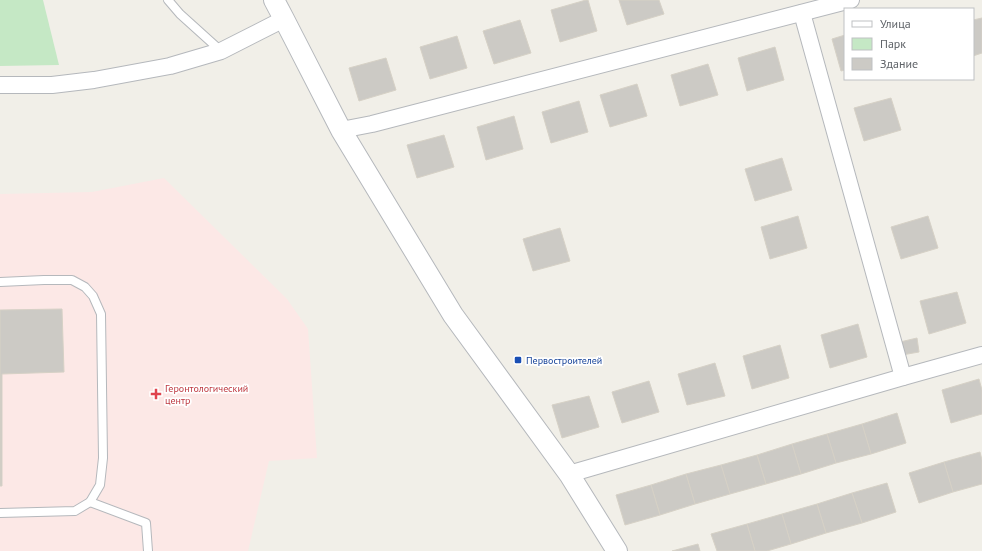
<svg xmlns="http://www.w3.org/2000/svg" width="982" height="551" font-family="'PT Sans',sans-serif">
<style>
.medical{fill:#fce8e6}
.green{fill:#c5e8c5}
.building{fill:#cccac5;stroke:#d6d1c6}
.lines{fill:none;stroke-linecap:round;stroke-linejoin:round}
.service-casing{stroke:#b5b8bc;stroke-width:10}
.minor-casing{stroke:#b5b8bc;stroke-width:18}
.tertiary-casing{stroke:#b5b8bc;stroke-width:22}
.service{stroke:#fff;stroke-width:8}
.minor{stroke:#fff;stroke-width:16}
.tertiary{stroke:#fff;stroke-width:20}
.transit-dot{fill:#1a4fb4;stroke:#fff;stroke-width:1.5}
.health-dot{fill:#e0444e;stroke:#fff;stroke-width:1.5}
.labels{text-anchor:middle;stroke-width:3.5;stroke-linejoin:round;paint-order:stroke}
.transit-label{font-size:10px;fill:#164399;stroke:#fff;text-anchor:start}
.health-label{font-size:10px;fill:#be3a42;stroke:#fff;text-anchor:start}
</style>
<rect width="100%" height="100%" fill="#f1efe8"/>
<!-- medical -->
<polygon class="medical" points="164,178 287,299 308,329 317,458 269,461 248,551 0,551 0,194 92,192"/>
<!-- green -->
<polygon class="green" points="0,0 43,0 59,65 0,66"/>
<!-- building -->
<g class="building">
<polygon points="586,0 588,0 597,31 560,42 551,10"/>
<polygon points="619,0 659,0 664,14 627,25"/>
<polygon points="982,18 982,53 973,56 973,20"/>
<polygon points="520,20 531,53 494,64 483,31"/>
<polygon points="845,35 845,70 841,71 832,39"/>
<polygon points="457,36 467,68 430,79 420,47"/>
<polygon points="775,47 784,80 747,91 738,58"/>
<polygon points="386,58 396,90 359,101 349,68"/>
<polygon points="708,64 718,95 680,106 671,75"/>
<polygon points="637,84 647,116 610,127 600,95"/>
<polygon points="891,98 901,130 864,141 854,108"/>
<polygon points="579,101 588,132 551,143 542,112"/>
<polygon points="514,116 523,149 486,160 477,127"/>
<polygon points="444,135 454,167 417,178 407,145"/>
<polygon points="782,158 792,190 755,201 745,169"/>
<polygon points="798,216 807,248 770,259 761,227"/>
<polygon points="928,216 938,248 901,259 891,227"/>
<polygon points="560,228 570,261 533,271 523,239"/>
<polygon points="957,292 966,323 929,334 920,301"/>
<polygon points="62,309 64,372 2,374 2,486 0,486 0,310"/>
<polygon points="858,324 867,357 830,368 821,335"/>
<polygon points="917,338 919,352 902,355 900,342"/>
<polygon points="780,345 789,378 752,389 743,356"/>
<polygon points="715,363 725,396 687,405 678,374"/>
<polygon points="979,379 982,390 982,414 951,423 942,390"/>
<polygon points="649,381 659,412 622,423 612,392"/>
<polygon points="589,396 599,427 562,438 552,405"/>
<polygon points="897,413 906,443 871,454 862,424"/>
<polygon points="862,424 871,454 836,463 827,434"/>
<polygon points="827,434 836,463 801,474 792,444"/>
<polygon points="792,444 801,474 766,484 757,455"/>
<polygon points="980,452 982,460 982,484 953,492 944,462"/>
<polygon points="757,455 766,484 730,494 721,465"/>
<polygon points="944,462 953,492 919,503 909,473"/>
<polygon points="721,465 730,494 695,504 686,474"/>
<polygon points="686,474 695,504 660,515 651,485"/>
<polygon points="887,483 896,512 862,523 852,493"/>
<polygon points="651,485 660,515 625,525 616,495"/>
<polygon points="852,493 862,523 826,533 817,504"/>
<polygon points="817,504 826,533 791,544 782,514"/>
<polygon points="782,514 791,544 767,551 755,551 747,524"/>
<polygon points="747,524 755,551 717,551 711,534"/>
<polygon points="698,544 700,551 672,551"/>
</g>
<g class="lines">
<defs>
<g id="service">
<polyline points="168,0 180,14 221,51"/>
<polyline points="0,282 44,280 72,280 85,287 93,296 101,314 103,458 100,485 90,502 75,511 0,513"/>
<polyline points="90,502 146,523 148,551"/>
</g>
<g id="minor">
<polyline points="802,13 903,377"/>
<polyline points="0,85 52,85 94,80 170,66 221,51 284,19"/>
<polyline points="341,130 372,124 851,0"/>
<polyline points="569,474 903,377 982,355"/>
</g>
<polyline id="tertiary" points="274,0 284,19 341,130 453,315 569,474 617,551"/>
</defs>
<!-- service casing -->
<use href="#service" class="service-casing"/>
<!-- minor casing -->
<use href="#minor" class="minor-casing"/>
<!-- tertiary casing -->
<use href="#tertiary" class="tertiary-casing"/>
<!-- service -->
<use href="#service" class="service"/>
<!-- minor -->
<use href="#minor" class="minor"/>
<!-- tertiary -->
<use href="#tertiary" class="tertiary"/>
</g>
<!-- markers -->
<rect class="transit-dot" x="514" y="356" width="8" height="8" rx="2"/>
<path class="health-dot" d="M154 388h4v4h4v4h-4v4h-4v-4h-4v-4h4z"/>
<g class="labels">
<!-- transit labels -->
<g class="transit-label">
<text x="526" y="364">Первостроителей</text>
</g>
<!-- health labels -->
<g class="health-label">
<text x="165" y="392">Геронтологический<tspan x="165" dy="12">центр</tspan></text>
</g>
</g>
<!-- legend -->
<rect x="844" y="8" width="130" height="72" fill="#ffffff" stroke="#bfc1c3"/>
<rect x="852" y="21" width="20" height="6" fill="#ffffff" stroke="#bfc1c3"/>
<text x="880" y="28" font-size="12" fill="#5f6368">Улица</text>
<rect x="852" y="38" width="20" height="12" fill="#c5e8c5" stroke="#bfc1c3"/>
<text x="880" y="48" font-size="12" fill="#5f6368">Парк</text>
<rect x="852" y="58" width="20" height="12" fill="#cccac5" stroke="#bfc1c3"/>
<text x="880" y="68" font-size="12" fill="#5f6368">Здание</text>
</svg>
